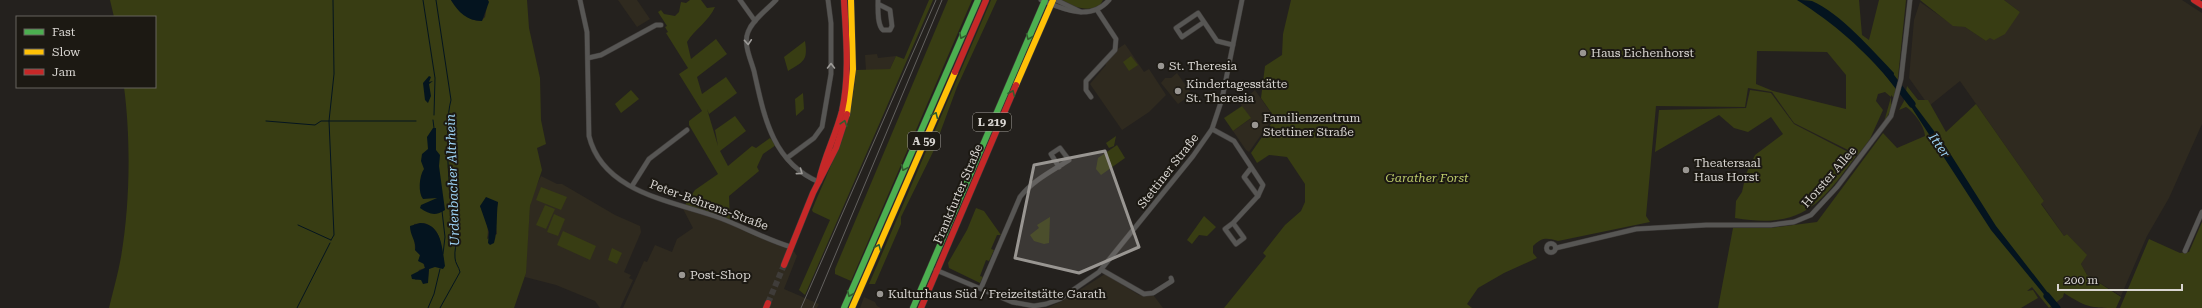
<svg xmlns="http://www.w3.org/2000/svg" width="2202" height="308" font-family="'Roboto Serif',serif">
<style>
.built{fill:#2f2a1f}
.green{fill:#383d13;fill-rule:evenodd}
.water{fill:#04141f}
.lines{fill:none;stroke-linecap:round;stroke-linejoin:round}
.stream{stroke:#04141f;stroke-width:1}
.river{stroke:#04141f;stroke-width:7}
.secondary-tunnel{stroke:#3f3c39;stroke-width:6;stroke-dasharray:6 3;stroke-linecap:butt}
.street-casing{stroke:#3e3b39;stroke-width:5.5}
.fast-casing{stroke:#3e3b39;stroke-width:7}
.slow-casing{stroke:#3e3b39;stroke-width:7}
.jam-casing{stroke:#3e3b39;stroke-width:7}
.street{stroke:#575654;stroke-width:4.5}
.fast{stroke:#4caf50;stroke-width:6}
.slow{stroke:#ffc107;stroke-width:6}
.jam{stroke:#c62828;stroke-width:6}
.rail{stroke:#63615f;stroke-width:1}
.oneway{stroke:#325c2e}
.oneway2{stroke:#9e9c99}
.marked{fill:#999692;fill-opacity:0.2;stroke:#999692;stroke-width:3;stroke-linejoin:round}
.poi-dot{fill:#999692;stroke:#1c1913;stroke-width:1.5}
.labels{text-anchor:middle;stroke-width:4;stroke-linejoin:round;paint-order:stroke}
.shield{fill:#1c1913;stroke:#a09d98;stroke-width:1}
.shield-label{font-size:11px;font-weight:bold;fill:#d8d5d1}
.poi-label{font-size:12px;fill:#d8d5d1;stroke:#1c1913;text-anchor:start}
.street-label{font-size:12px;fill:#d8d5d1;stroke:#1c1913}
.park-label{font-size:12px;font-style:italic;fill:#bac868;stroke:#1c1913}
.water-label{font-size:13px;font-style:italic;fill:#9dd2f4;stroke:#1c1913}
</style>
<rect width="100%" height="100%" fill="#24211e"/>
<!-- built -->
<g class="built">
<polygon points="618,0 637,0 650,19 637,27"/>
<polygon points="2004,0 2182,0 2202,13 2202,124 2169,198 2147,236 2121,296 2087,275 2081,264 2086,255 2067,234 2064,236 2041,203 2044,201 1960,81 1929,106 1909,78 1914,20 1920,2 1953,25 1965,27 1986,41 2020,12"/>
<polygon points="1125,44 1144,72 1149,69 1166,95 1149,112 1122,130 1090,84 1106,65 1104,63 1116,50"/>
<polygon points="877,54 878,58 896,56 890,69 866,71 865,55"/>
<polygon points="1177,73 1192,94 1178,104 1161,83 1165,78 1171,78"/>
<polygon points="1255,90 1274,117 1249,152 1246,150 1233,131 1250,119 1240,103"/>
<polygon points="541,176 557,184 562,184 615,215 640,226 641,232 624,272 631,275 629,278 633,280 620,308 600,308 595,301 556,285 525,277 530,206 532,195"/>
<polygon points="684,206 791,247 797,256 784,289 819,304 817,308 623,308 644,261 647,262 655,245 672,252 677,239 693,228 682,207"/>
<polygon points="1105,274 1139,295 1154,296 1163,308 1047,308 1064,300"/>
<polygon points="864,297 875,302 877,306 881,308 860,308"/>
</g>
<!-- green -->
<g class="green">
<path d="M110 0H451C457 10 469 21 481 21L485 17 488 0H527L529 28 540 78 541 120 546 144 537 148 542 170 530 206 526 273 514 308H109C113 291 118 274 121 257 130 205 131 140 124 87H155V17H114ZM498 202 495 218 497 234 487 239C490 227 485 217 480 206ZM424 223C443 229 440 246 444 261L429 269 428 277 415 280 419 270 425 268 420 255 415 250 414 224Z"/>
<path d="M690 0H701L707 8 715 7C709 21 695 29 687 42L691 59 716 39 727 54 697 77 702 94 726 77 737 93 709 114 707 109 718 146 715 130 735 116 746 131 720 151 728 166 752 146 756 148 770 138 776 145 763 154 757 167 759 171 729 196 730 220 685 205 695 190 718 174 689 125V121L702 111 679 74 688 68 666 33 668 32 665 27 667 26 658 12 661 10 664 14 675 16 679 12 681 2 686 3Z"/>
<path d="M929 0H933L805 295 799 290 830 220 813 212 812 210C831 165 853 120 856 70L890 69 896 56 904 59Z"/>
<polygon points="948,0 972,0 851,281 835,274 835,269"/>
<polygon points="991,0 997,0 957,87 933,152 901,217 901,224 875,284 869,284"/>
<path d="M1063 0H1103L1099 7C1085 11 1075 7 1062 2Z"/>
<path d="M1291 0H1859L1862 35 1869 40 1879 0H1906L1896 96 1894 98 1891 95V103L1893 106 1884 122 1891 97 1885 92 1878 94 1876 101 1883 110 1870 139 1858 155 1794 123 1772 92 1748 88 1745 107 1656 106 1646 216 1650 222 1558 241C1546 238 1543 237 1533 246V253L1537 258 1504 273 1478 288 1467 304 1472 308H1224L1266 256 1263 253 1285 225 1301 211 1305 202V184L1287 157 1269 155 1257 163 1251 153 1275 118 1261 98 1265 66 1282 55 1283 34ZM1757 51 1827 52 1846 75V109L1773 91 1756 84Z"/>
<polygon points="1920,0 2004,0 2020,12 2005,34 1994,40 1990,38 1986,41 1965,27 1953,26"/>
<path d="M805 41C808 61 804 61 788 71L784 57Z"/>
<polygon points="1131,56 1138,65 1129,71 1123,62"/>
<path d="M1907 86 1918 100H1928L1946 132 1976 104 2044 201 2041 204 2064 236 2067 234 2087 255 2081 264 2087 275 2121 297 2116 308C2090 308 2086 307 2064 293L2063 297 2049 308 2032 287 2027 291 2033 290 2038 298 2021 308H1718L1733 228H1770L1817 222 1883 133 1897 148 1925 136C1925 127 1914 112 1906 107L1899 110 1904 101Z"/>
<polygon points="631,90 639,99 621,113 615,104"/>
<path d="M1750 90 1771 93 1794 124 1856 156C1820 205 1802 229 1735 218L1736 201 1742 192 1746 174 1755 155 1783 134 1771 117 1748 132 1734 128 1719 115 1655 152 1659 110 1746 108Z"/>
<polygon points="803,93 804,109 796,116 795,99"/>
<polygon points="1242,106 1251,118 1233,131 1224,118"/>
<polygon points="1116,136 1114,146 1109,148 1106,143"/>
<polygon points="1117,145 1125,158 1101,175 1096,169 1098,158"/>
<polygon points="541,187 567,197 561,210 536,200"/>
<polygon points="545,205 555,209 546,229 536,225"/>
<polygon points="976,208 984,211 1001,235 997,235 991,249 994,250 989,261 986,260 980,276 983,277 980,283 949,268 948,263 967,230"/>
<polygon points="554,214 565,219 558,236 547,232"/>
<polygon points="1204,216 1216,227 1207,236 1199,235 1192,244 1187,240"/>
<polygon points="1050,217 1049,243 1044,244 1034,241 1030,235 1039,228 1037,225"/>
<polygon points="2202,222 2202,308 2120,308 2149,239 2180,253 2189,252"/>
<polygon points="563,231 596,246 590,260 557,245"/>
<polygon points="612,248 622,253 617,264 608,260"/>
</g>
<!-- water -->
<g class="water">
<path d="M451 0H488L489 2 482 21C467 21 458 12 451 0Z"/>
<path d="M1797 0C1802 0 1808 0 1812 1 1839 12 1874 52 1894 73L1892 83C1863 49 1835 24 1797 0Z"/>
<polygon points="429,76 431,77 429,82 433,81 429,84 431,96 428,103 425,100 423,83"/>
<polygon points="1907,95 1946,147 1996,226 2055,302 2052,304 1991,230 1906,99"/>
<path d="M433 128H436V150L440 155 439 166 445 210C435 217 429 214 420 208L421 205 437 198 423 199C418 193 419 176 424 169L421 161 422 154 428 149 427 137Z"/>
<path d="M486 197 498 202C496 216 498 230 494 243L490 245 488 243 489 232 480 206Z"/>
<path d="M420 223C442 224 442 248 445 266L443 269 435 267 429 269 428 283 423 284 421 280 412 279 411 275 425 268 424 264 418 261 420 255 415 250C417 242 410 236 410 226Z"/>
</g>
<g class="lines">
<!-- stream -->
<g class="stream">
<polyline points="423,0 435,78 434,115"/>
<path d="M436 0 451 100C443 128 450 207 456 237 457 244 454 251 455 258 455 263 459 267 460 272L440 308"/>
<polyline points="433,120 434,128"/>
<polyline points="266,121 315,125 321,121 416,121"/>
<polyline points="442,211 445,237 443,254"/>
<polyline points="298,225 331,240"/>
<polyline points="331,240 334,235 329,121 334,74 333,0"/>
<polyline points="297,308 330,243"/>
<polyline points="428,308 434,294 440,269"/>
</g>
<!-- river -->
<g class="river">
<polyline points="1888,73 1912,104"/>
<polyline points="2047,296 2057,308"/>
</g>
<!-- secondary-tunnel -->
<polyline class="secondary-tunnel" points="768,303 784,265"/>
<defs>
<g id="street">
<path d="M580 0 587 32 589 136C603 193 673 201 720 218 744 227 767 240 791 247"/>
<polyline points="740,0 755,21"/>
<path d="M776 0C767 10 753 19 748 32 743 44 751 60 754 71 764 116 772 162 819 182"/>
<path d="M1041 0C1063 9 1090 22 1109 0"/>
<polyline points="1056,0 1081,12"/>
<path d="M878 4 890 10 892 26 890 30H883C877 25 878 8 878 0"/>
<polyline points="1204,22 1182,37 1176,28 1198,13 1217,41 1233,45"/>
<polyline points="588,58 601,55 656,25 661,25"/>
<polyline points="1091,97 1086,90 1086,81 1115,50 1116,39 1097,10"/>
<polyline points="1212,129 1234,141 1263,185 1258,196 1244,177 1251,168"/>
<polyline points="787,158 814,138 822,127 831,74 831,23 828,0"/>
<polyline points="632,186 649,159 687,130"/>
<polyline points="1233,223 1244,238 1236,244 1225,229 1233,223 1258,196"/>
<circle cx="1551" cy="248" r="4.5"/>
<polyline points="1556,248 1636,229 1706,225 1771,225 1794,222 1811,215 1837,187 1891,116 1901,79 1910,0"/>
<polyline points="2185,251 2202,212"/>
<polyline points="936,270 1012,302 1034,306 1046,304 1060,299 1099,272 1193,156 1212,129 1222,99 1242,0"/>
<polyline points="1102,270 1144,294 1153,293 1172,281 1171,278"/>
<path d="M981 288 1020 197C1032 181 1052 171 1069 160L1060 148 1051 154 1059 167"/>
</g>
<g id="fast">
<polyline points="844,308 978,0"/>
<polyline points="913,308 1045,0"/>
</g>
<g id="slow">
<polyline points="1016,85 1053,0"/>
<polyline points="847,114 853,69 851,0"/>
<polyline points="852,308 955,72"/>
</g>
<g id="jam">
<polyline points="2194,0 2202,5"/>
<polyline points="955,72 986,0"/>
<path d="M819 181C824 157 836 135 842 111 850 74 846 37 844 0"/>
<polyline points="784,265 813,193 836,148 847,114"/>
<polyline points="766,308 768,303"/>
<polyline points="921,308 1016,85"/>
</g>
</defs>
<!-- street casing -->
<use href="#street" class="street-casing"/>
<!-- fast casing -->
<use href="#fast" class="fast-casing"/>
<!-- slow casing -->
<use href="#slow" class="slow-casing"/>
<!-- jam casing -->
<use href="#jam" class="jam-casing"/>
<!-- street -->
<use href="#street" class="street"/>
<!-- fast -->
<use href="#fast" class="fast"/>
<!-- slow -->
<use href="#slow" class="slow"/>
<!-- jam -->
<use href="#jam" class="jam"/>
<!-- rail -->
<g class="rail">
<polyline points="801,308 936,0"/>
<polyline points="813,308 942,0"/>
</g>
</g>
<!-- one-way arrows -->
<defs><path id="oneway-chevron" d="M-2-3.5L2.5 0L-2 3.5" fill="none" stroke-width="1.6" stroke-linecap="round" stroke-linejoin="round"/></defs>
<g class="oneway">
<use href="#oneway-chevron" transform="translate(962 36) rotate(114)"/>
<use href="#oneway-chevron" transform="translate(1029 37) rotate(113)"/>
<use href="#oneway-chevron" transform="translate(1012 93) rotate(-67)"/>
<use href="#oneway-chevron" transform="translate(935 115) rotate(-66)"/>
<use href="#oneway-chevron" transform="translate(844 123) rotate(-73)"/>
<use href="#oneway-chevron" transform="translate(904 168) rotate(114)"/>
<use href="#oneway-chevron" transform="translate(878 247) rotate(-67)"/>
<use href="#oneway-chevron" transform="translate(850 294) rotate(113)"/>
</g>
<g class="oneway2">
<use href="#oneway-chevron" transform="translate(748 42) rotate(86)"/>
<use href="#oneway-chevron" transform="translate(831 66) rotate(-90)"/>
<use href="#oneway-chevron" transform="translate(800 172) rotate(36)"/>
</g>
<!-- marked area -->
<path class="marked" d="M1105 151 1139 247 1079 273 1015 258 1034 165Z"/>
<!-- markers -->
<g class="poi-dot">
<circle cx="1583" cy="53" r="4"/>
<circle cx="1161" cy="66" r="4"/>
<circle cx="1178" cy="91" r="4"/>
<circle cx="1255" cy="125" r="4"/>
<circle cx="1686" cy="170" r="4"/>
<circle cx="682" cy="275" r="4"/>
<circle cx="880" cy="294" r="4"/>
</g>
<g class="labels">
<!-- shield labels -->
<g class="shield">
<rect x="973" y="113" width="38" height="18" rx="3"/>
<rect x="908" y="132" width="32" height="18" rx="3"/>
</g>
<g class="shield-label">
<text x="992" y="126">L 219</text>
<text x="924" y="145">A 59</text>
</g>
<!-- poi labels -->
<g class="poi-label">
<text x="1591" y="57">Haus Eichenhorst</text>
<text x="1169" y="70">St. Theresia</text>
<text x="1186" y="88">Kindertagesstätte<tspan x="1186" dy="14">St. Theresia</tspan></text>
<text x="1263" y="122">Familienzentrum<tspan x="1263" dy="14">Stettiner Straße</tspan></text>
<text x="1694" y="167">Theatersaal<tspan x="1694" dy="14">Haus Horst</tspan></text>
<text x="690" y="279">Post-Shop</text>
<text x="888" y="298">Kulturhaus Süd / Freizeitstätte Garath</text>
</g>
<!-- street labels -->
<g class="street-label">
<text transform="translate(1168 171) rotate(-52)" y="4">Stettiner Straße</text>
<text transform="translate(1829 177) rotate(-49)" y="4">Horster Allee</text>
<text transform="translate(958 194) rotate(-67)" y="4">Frankfurter Straße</text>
<text transform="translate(709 205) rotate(20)" y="4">Peter-Behrens-Straße</text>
</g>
<!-- park labels -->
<g class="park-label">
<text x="1427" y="182">Garather Forst</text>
</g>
<!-- water labels -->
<g class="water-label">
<text transform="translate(1940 145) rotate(55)" y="5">Itter</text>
<text transform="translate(452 180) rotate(-92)" y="5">Urdenbacher Altrhein</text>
</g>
</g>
<!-- legend -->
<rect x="16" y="16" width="140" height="72" fill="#1c1913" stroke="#67645f"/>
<rect x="24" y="29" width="20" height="6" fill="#4caf50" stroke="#67645f"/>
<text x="52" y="36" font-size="12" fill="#d8d5d1">Fast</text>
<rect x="24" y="49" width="20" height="6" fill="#ffc107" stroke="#67645f"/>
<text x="52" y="56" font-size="12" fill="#d8d5d1">Slow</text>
<rect x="24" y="69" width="20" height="6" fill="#c62828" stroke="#67645f"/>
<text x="52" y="76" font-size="12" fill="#d8d5d1">Jam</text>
<!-- scale -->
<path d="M2058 284v6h124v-6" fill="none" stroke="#d8d5d1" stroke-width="2"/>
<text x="2064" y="284" font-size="12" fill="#d8d5d1" stroke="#1c1913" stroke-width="3" paint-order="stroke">200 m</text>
</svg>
